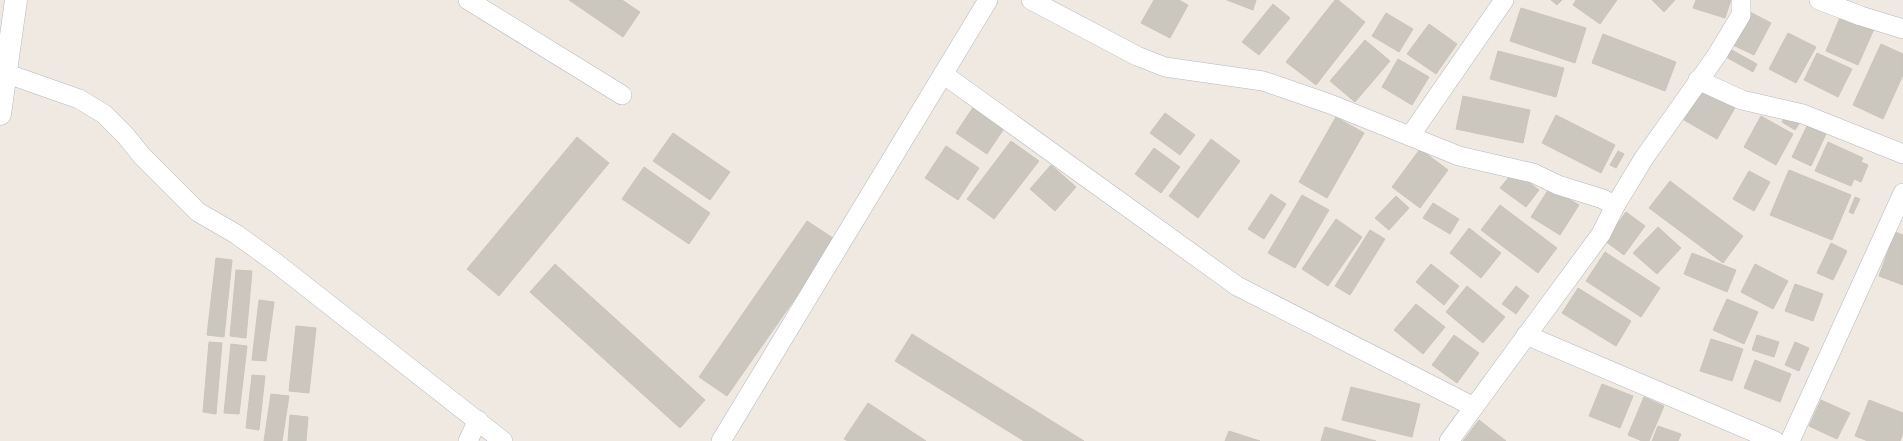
<svg xmlns="http://www.w3.org/2000/svg" width="1903" height="441" font-family="Quicksand,sans-serif">
<style>
.building{fill:#cbc7bf;stroke:#cbc5ba}
.lines{fill:none;stroke-linecap:round;stroke-linejoin:round}
.minor-casing{stroke:#b4b7c1;stroke-width:20}
.secondary-casing{stroke:#b4b7c1;stroke-width:23}
.minor{stroke:#fff;stroke-width:19}
.secondary{stroke:#fff;stroke-width:22}
</style>
<rect width="100%" height="100%" fill="#efe9e1"/>
<!-- building -->
<g class="building">
<polygon points="569,0 622,0 640,12 623,37"/>
<polygon points="1154,0 1179,0 1188,5 1170,38 1141,23"/>
<polygon points="1227,0 1256,0 1253,10"/>
<polygon points="1335,0 1338,0 1365,22 1316,85 1286,62"/>
<polygon points="1551,0 1562,0 1557,5"/>
<polygon points="1576,0 1617,0 1600,24 1573,5"/>
<polygon points="1652,0 1675,0 1664,12"/>
<polygon points="1696,0 1731,0 1725,18 1693,8"/>
<polygon points="1273,4 1290,18 1259,55 1242,42"/>
<polygon points="1521,8 1586,28 1575,63 1510,41"/>
<polygon points="1750,12 1771,23 1754,55 1733,45"/>
<polygon points="1386,13 1413,29 1399,52 1372,36"/>
<polygon points="1841,15 1874,29 1858,65 1826,51"/>
<polygon points="1429,24 1457,44 1436,74 1407,54"/>
<polygon points="1788,33 1816,47 1796,83 1769,69"/>
<polygon points="1603,34 1676,62 1665,91 1592,63"/>
<polygon points="1365,40 1390,61 1355,102 1330,81"/>
<polygon points="1881,44 1903,54 1903,75 1883,119 1853,105"/>
<polygon points="1730,49 1757,64 1753,72 1726,57"/>
<polygon points="1498,51 1564,68 1556,97 1490,79"/>
<polygon points="1817,53 1852,69 1838,97 1804,80"/>
<polygon points="1398,59 1429,77 1412,105 1382,87"/>
<polygon points="1705,84 1736,106 1717,139 1684,120"/>
<polygon points="1463,96 1530,110 1523,143 1456,129"/>
<polygon points="974,106 1005,127 987,154 956,133"/>
<polygon points="1165,113 1195,135 1180,155 1150,133"/>
<polygon points="1787,113 1801,121 1795,130 1782,122"/>
<polygon points="1556,115 1615,145 1601,173 1542,143"/>
<polygon points="1761,116 1793,134 1776,165 1744,147"/>
<polygon points="1336,117 1364,133 1327,198 1299,182"/>
<polygon points="1807,126 1826,134 1811,166 1792,157"/>
<polygon points="673,133 730,172 710,200 653,161"/>
<polygon points="577,137 609,163 499,296 467,269"/>
<polygon points="1211,139 1240,161 1198,218 1169,196"/>
<polygon points="1011,141 1039,161 994,219 967,199"/>
<polygon points="1828,142 1863,158 1861,162 1868,165 1861,182 1854,179 1851,186 1815,171"/>
<polygon points="946,146 979,168 958,200 925,178"/>
<polygon points="1154,148 1180,167 1161,193 1135,174"/>
<polygon points="1420,149 1448,170 1420,208 1392,187"/>
<polygon points="1618,151 1624,154 1616,168 1610,165"/>
<polygon points="1051,165 1076,187 1055,211 1030,189"/>
<polygon points="644,167 710,213 689,244 622,199"/>
<polygon points="1789,170 1851,195 1832,240 1770,215"/>
<polygon points="1514,171 1539,190 1526,207 1500,188"/>
<polygon points="1749,171 1770,182 1754,211 1733,199"/>
<polygon points="1670,181 1743,236 1723,263 1649,208"/>
<polygon points="1550,187 1579,205 1560,235 1531,217"/>
<polygon points="1271,194 1286,204 1264,239 1248,229"/>
<polygon points="1302,195 1329,210 1295,268 1268,253"/>
<polygon points="1396,196 1409,208 1389,230 1375,218"/>
<polygon points="1855,197 1860,199 1853,214 1849,212"/>
<polygon points="1433,203 1459,219 1450,234 1423,218"/>
<polygon points="1500,205 1557,248 1538,273 1481,230"/>
<polygon points="1626,212 1645,226 1624,255 1605,241"/>
<polygon points="1336,219 1362,237 1328,286 1302,269"/>
<polygon points="807,221 836,240 727,396 699,377"/>
<polygon points="1658,227 1681,248 1657,274 1633,253"/>
<polygon points="1469,228 1501,253 1481,278 1450,253"/>
<polygon points="1370,230 1385,239 1350,295 1335,286"/>
<polygon points="1895,232 1903,235 1903,285 1879,276"/>
<polygon points="1831,243 1847,251 1833,280 1817,273"/>
<polygon points="1605,252 1660,288 1641,317 1586,281"/>
<polygon points="1692,253 1736,270 1727,292 1684,274"/>
<polygon points="216,258 232,260 224,337 207,335"/>
<polygon points="555,264 705,400 680,428 530,292"/>
<polygon points="1431,264 1459,286 1444,305 1416,282"/>
<polygon points="1755,264 1788,281 1773,309 1741,292"/>
<polygon points="236,270 252,271 246,338 230,336"/>
<polygon points="1795,284 1823,294 1813,321 1785,311"/>
<polygon points="1467,286 1505,317 1483,343 1446,312"/>
<polygon points="1516,286 1529,296 1516,314 1502,304"/>
<polygon points="1578,288 1631,321 1616,346 1562,313"/>
<polygon points="1727,299 1758,312 1744,344 1713,330"/>
<polygon points="259,300 274,302 266,361 252,360"/>
<polygon points="1416,304 1445,327 1423,354 1394,330"/>
<polygon points="296,326 316,328 309,393 289,391"/>
<polygon points="912,334 1084,441 1024,441 895,361"/>
<polygon points="1454,335 1479,353 1457,383 1432,365"/>
<polygon points="1757,335 1779,342 1774,357 1752,350"/>
<polygon points="1711,339 1743,349 1732,381 1700,371"/>
<polygon points="209,342 222,343 216,414 203,412"/>
<polygon points="1795,342 1809,348 1799,371 1785,365"/>
<polygon points="231,344 247,346 239,414 224,413"/>
<polygon points="1755,360 1791,374 1780,402 1744,388"/>
<polygon points="252,375 265,376 259,430 246,428"/>
<polygon points="1602,384 1633,396 1620,428 1589,416"/>
<polygon points="1351,387 1420,404 1412,437 1342,420"/>
<polygon points="271,394 289,396 282,441 264,441"/>
<polygon points="1644,397 1664,406 1649,441 1642,441 1628,435"/>
<polygon points="1821,400 1850,413 1837,439 1809,426"/>
<polygon points="1869,400 1903,413 1903,433 1900,441 1868,441 1855,436"/>
<polygon points="868,403 926,441 848,441 844,439"/>
<polygon points="290,415 308,417 306,441 288,441"/>
<polygon points="1479,420 1506,441 1463,441"/>
<polygon points="1658,426 1681,434 1678,441 1652,441"/>
<polygon points="1325,427 1376,441 1321,441"/>
<polygon points="1229,431 1260,441 1225,441"/>
</g>
<g class="lines">
<defs>
<g id="minor">
<polyline points="468,0 622,95"/>
<polyline points="1031,0 1137,56 1165,67 1263,81 1330,104 1459,156 1533,173 1558,185 1603,199 1615,206"/>
<polyline points="1819,0 1861,16 1903,29"/>
<polyline points="5,73 79,99 104,114 125,135 142,156 198,212 236,234 276,263 503,441"/>
<polyline points="943,74 1237,286 1474,407"/>
<polyline points="1698,80 1742,100 1803,114 1903,154"/>
<polyline points="1410,136 1504,0"/>
<polyline points="1526,335 1775,441"/>
<polyline points="468,441 478,420"/>
<polyline points="721,441 988,0"/>
<polyline points="1449,441 1601,234 1615,206 1644,158 1717,55 1741,15 1741,0"/>
<polyline points="1790,441 1903,193"/>
</g>
<polyline id="secondary" points="0,114 16,0"/>
</defs>
<!-- minor casing -->
<use href="#minor" class="minor-casing"/>
<!-- secondary casing -->
<use href="#secondary" class="secondary-casing"/>
<!-- minor -->
<use href="#minor" class="minor"/>
<!-- secondary -->
<use href="#secondary" class="secondary"/>
</g>
</svg>
